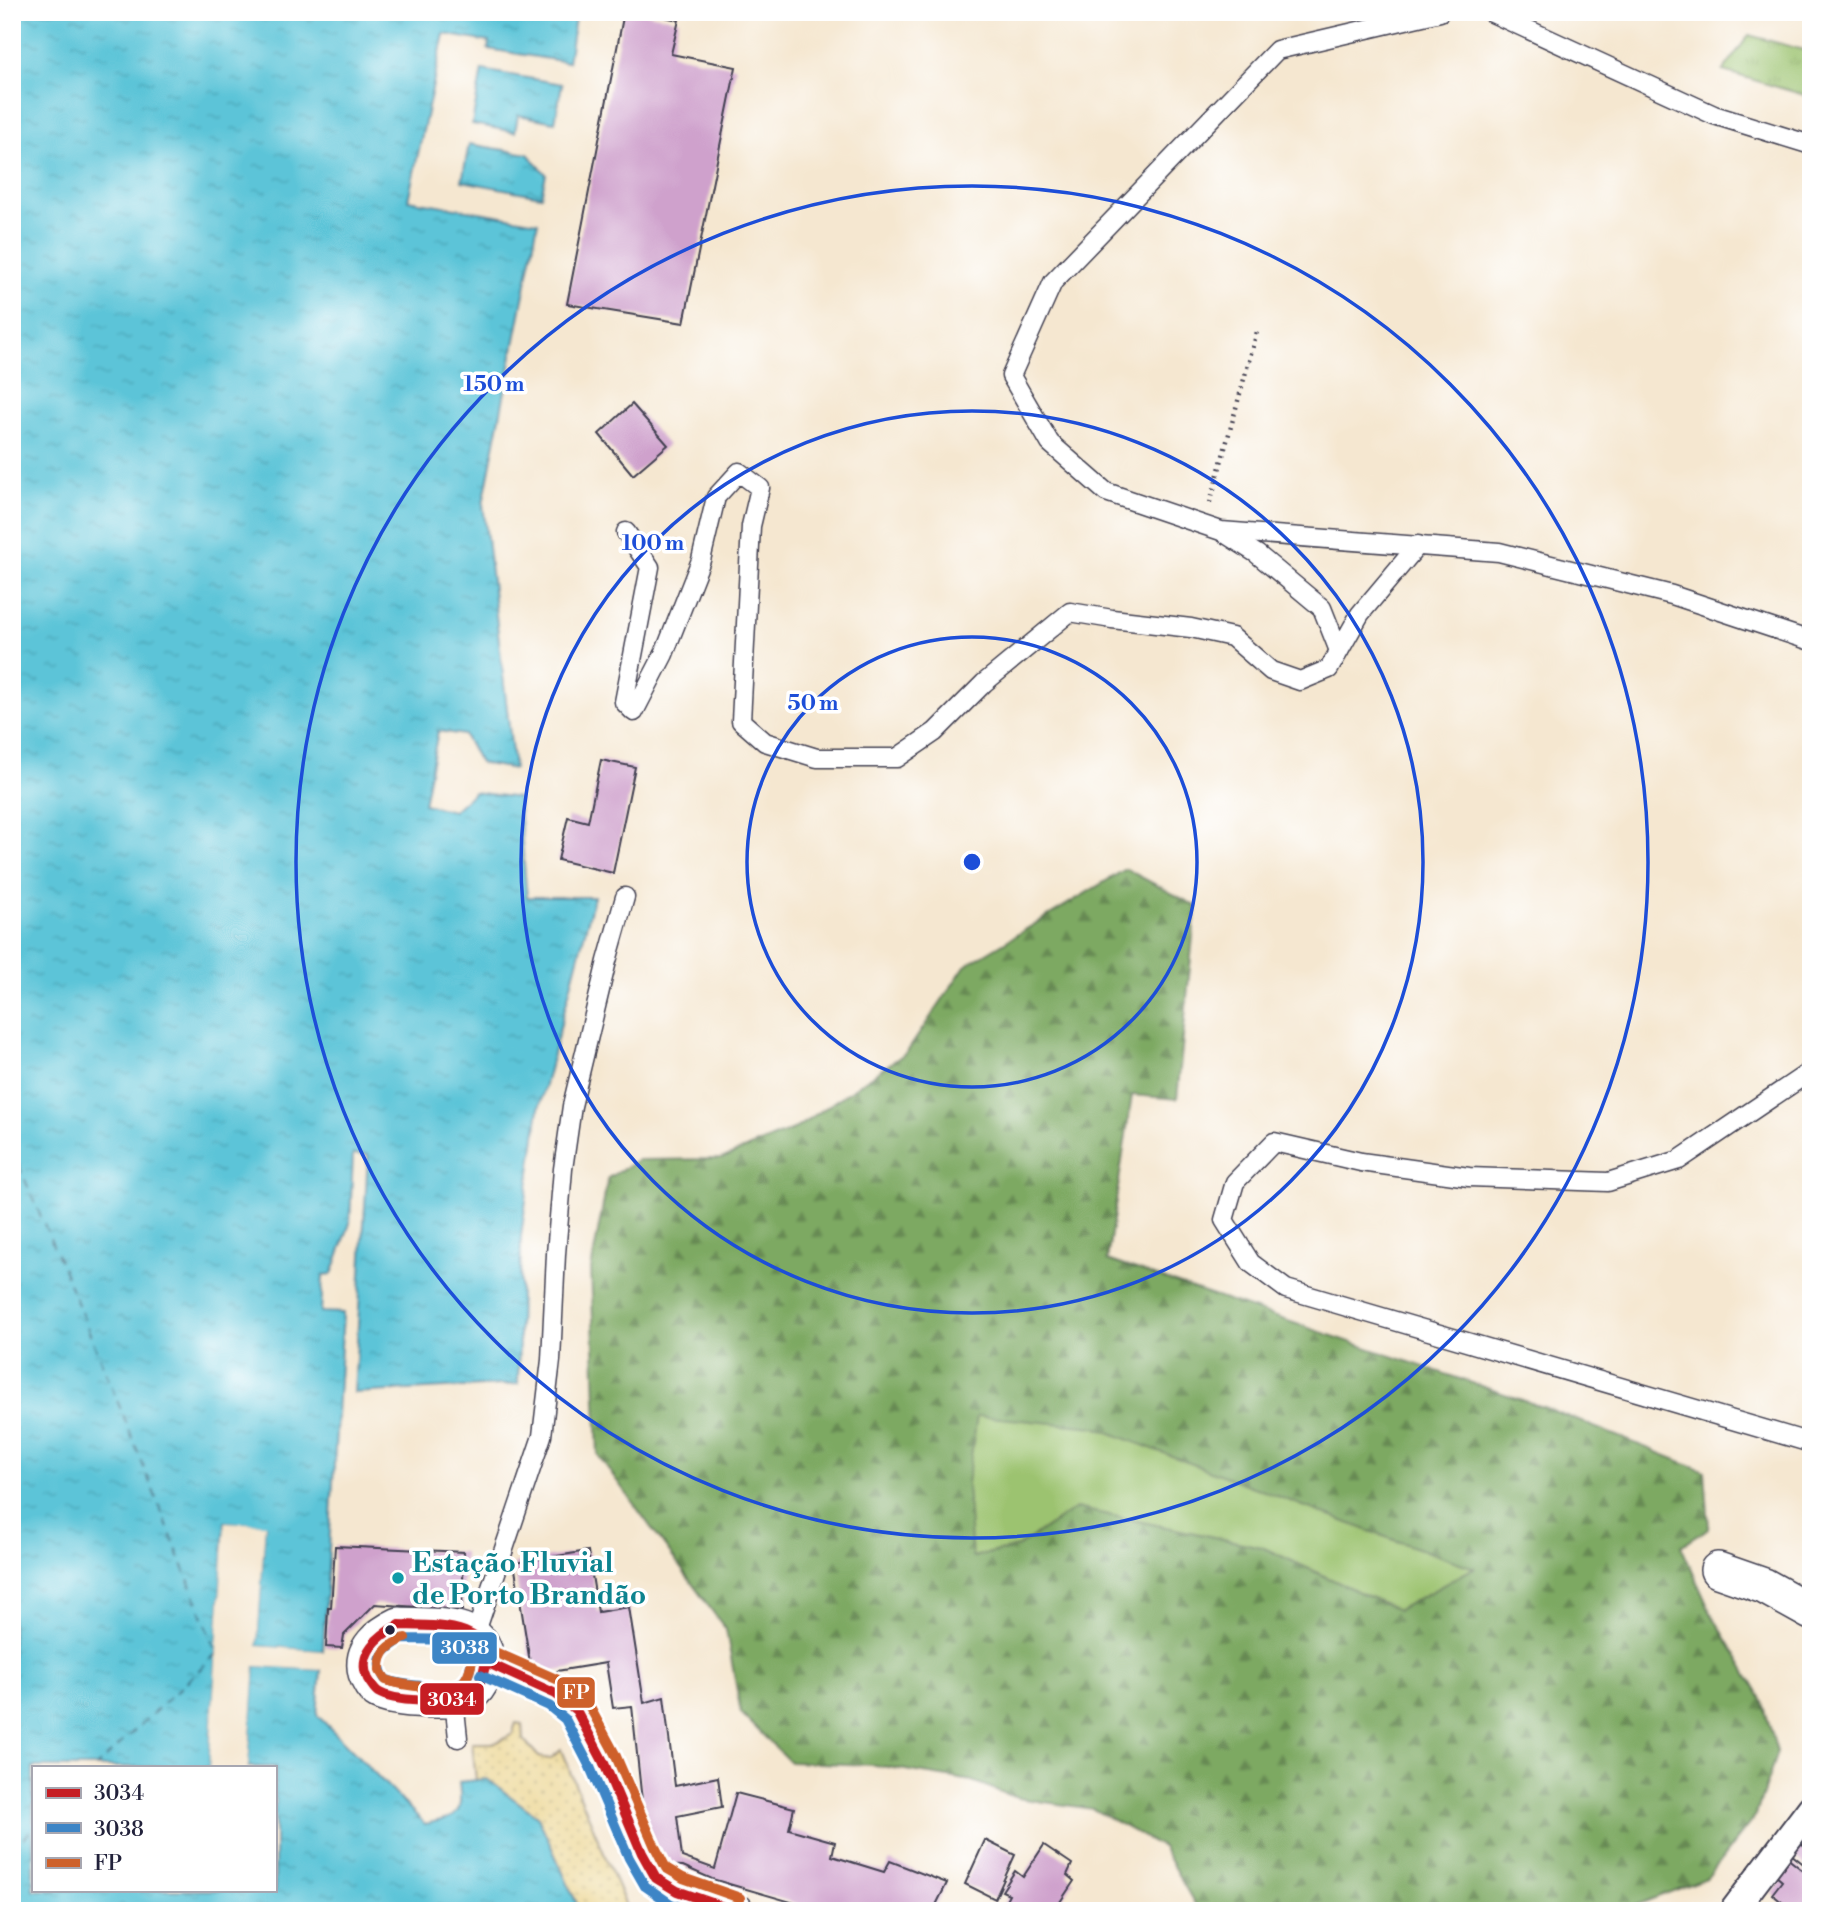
<svg xmlns="http://www.w3.org/2000/svg" width="1823" height="1923" font-family="'Libre Bodoni',serif">
<style>
.grass{fill:url(#grass-tufts);stroke:#5f7255;stroke-width:2}
.forest{fill:url(#forest-firs);stroke:#50664e;stroke-width:2;fill-rule:evenodd}
.sand{fill:url(#sand-dots);stroke:#887e6c;stroke-width:2}
.green{fill:#9cc36f;stroke:#5f7255;stroke-width:2}
.water{fill:url(#water-ripples);stroke:#3e738a;stroke-width:2}
.pier{fill:#f5e7d0}
.lines{fill:none;stroke-linecap:round;stroke-linejoin:round}
.ferry{stroke:#365b72;stroke-width:2;stroke-dasharray:9 7;stroke-linecap:butt}
.building{fill:#cfa1cc}
.service-casing{stroke:#424051;stroke-width:21}
.pedestrian-casing{stroke:#424051;stroke-width:30}
.minor-casing{stroke:#424051;stroke-width:38}
.path{stroke:#424051;stroke-width:4.5;stroke-dasharray:2 5;stroke-linecap:butt}
.service{stroke:#fff;stroke-width:18}
.pedestrian{stroke:#fff;stroke-width:26}
.minor{stroke:#fff;stroke-width:35}
.bus-1-casing{stroke:#fff;stroke-width:16}
.bus-2-casing{stroke:#fff;stroke-width:16}
.bus-3-casing{stroke:#fff;stroke-width:16}
.bus-1{stroke:#c61d23;stroke-width:10}
.bus-2{stroke:#3d85c6;stroke-width:10}
.bus-3{stroke:#ce612b;stroke-width:10}
.ring{fill:none;stroke:#1d4ed8;stroke-width:3.5}
.culture-dot{fill:#0f9aa8;stroke:#fff;stroke-width:2.5}
.bus-dot{fill:#22223b;stroke:#fff;stroke-width:2.5}
.labels{text-anchor:middle;stroke-width:7;stroke-linejoin:round;paint-order:stroke}
.culture-label{font-size:28px;font-weight:bold;fill:#0d838f;stroke:#fff;text-anchor:start}
.centre{fill:#1d4ed8;stroke:#fff;stroke-width:3.5}
.ring-label{font-size:21px;text-anchor:middle;font-weight:bold;fill:#1d4ed8;stroke:#fff;stroke-width:7;stroke-linejoin:round;paint-order:stroke}
.line-badge{stroke:#fff;stroke-width:2.5}
.badge-label{font-size:19px;text-anchor:middle;font-weight:bold;fill:#fff}
</style>
<defs>
<pattern id="grass-tufts" width="24" height="20" patternUnits="userSpaceOnUse" patternTransform="scale(1.75)"><rect width="24" height="20" fill="#9cc36f"/><path d="M3 7l-1-3M5 7V3M7 7l1-3M15 17l-1-3M17 17v-4M19 17l1-3" fill="none" stroke="#86a761"/></pattern>
<pattern id="forest-firs" width="22" height="20" patternUnits="userSpaceOnUse" patternTransform="scale(1.75)"><rect width="22" height="20" fill="#7da962"/><path d="M5 1l3.5 6h-7zM16 11l3.5 6h-7z" fill="#668952"/></pattern>
<pattern id="sand-dots" width="8" height="8" patternUnits="userSpaceOnUse" patternTransform="scale(1.75)"><rect width="8" height="8" fill="#eeda9e"/><path d="M2 2h.1M6 6h.1" fill="none" stroke="#ccbb89" stroke-width="1.8" stroke-linecap="round"/></pattern>
<pattern id="water-ripples" width="26" height="14" patternUnits="userSpaceOnUse" patternTransform="scale(1.75)"><rect width="26" height="14" fill="#5bc4d8"/><path d="M2 4q2-2 4 0t4 0M15 11q2-2 4 0t4 0" fill="none" stroke="#4fa8ba"/></pattern>
</defs>
<rect width="100%" height="100%" fill="#fff"/>
<filter id="ink" filterUnits="userSpaceOnUse"><feTurbulence type="fractalNoise" baseFrequency=".0143" numOctaves="2"/><feDisplacementMap in="SourceGraphic" scale="14" xChannelSelector="R" yChannelSelector="G"/><feConvolveMatrix kernelMatrix="1 2 1 2 8 2 1 2 1" color-interpolation-filters="sRGB"/></filter>
<filter id="wash" filterUnits="userSpaceOnUse"><feTurbulence type="fractalNoise" baseFrequency=".00686" numOctaves="4" result="noise"/><feDisplacementMap in="SourceGraphic" scale="28" xChannelSelector="R" yChannelSelector="G"/><feGaussianBlur stdDeviation="1.57" result="paint"/><feColorMatrix in="noise" values="0 0 0 0 0 0 0 0 0 0 0 0 0 0 0 0 0 1.4 0 .05"/><feComposite in="paint" operator="in"/></filter>
<g filter="url(#wash)">
<rect width="100%" height="100%" fill="#f5e7d0"/>
<!-- grass -->
<polygon class="grass" points="1749,35 1811,52 1811,97 1723,71"/>
<!-- forest -->
<path class="forest" d="M1126 869 1196 906 1177 1099 1132 1095 1107 1260 1546 1408 1705 1471 1709 1528 1681 1546 1710 1611 1762 1699 1777 1752 1756 1815 1707 1878 1634 1906V1911H1199L1162 1847 1093 1809 1017 1798 972 1781 875 1765 790 1762 741 1713 726 1630 598 1455 591 1269 608 1178 638 1160 721 1159 796 1128 907 1052 965 966ZM967 1483 1377 1534 1473 1568 1398 1610 1262 1547 1076 1508 1017 1547 973 1557Z"/>
<!-- sand -->
<polygon class="sand" points="516,1723 523,1724 524,1740 539,1757 550,1759 561,1750 628,1911 580,1911 538,1817 487,1779 476,1780 472,1743 495,1743 512,1735"/>
<!-- green -->
<polygon class="green" points="977,1416 1095,1427 1377,1534 1474,1568 1398,1610 1262,1547 1076,1508 1017,1547 972,1557 967,1483"/>
<!-- water -->
<g class="water">
<path d="M12 12H576L568 62 488 49 489 42 444 34 408 200 538 222 483 504 514 769 480 763 464 735 438 731 424 804 453 811 474 792 518 798 527 897H594L539 1108 521 1236 518 1384 354 1393 368 1155 353 1154 350 1223 332 1274 323 1275 321 1312 343 1313 323 1651 257 1646 265 1525 225 1522 209 1767H33V1890H275V1767H248L255 1666 321 1670 317 1715 425 1824C458 1816 463 1818 459 1782L487 1779 538 1817 580 1911H12Z"/>
<polygon points="482,70 562,84 555,122 518,115 515,132 472,124"/>
<polygon points="469,144 528,154 546,174 541,196 462,181"/>
</g>
<!-- pier -->
<g class="pier">
<polygon points="225,1522 265,1524 257,1646 323,1651 322,1654 254,1649 261,1528 229,1526 213,1767 209,1767"/>
<polygon points="255,1662 321,1666 321,1670 255,1666 248,1767 244,1767 251,1666"/>
</g>
<g class="lines">
<!-- ferry -->
<g class="ferry">
<path d="M12 1150C85 1316 151 1484 217 1653L96 1767"/>
<polyline points="12,1850 33,1829"/>
</g>
</g>
<g id="blocks">
<!-- building -->
<g class="building">
<polygon points="624,12 639,12 679,20 671,54 736,67 684,323 567,304"/>
<polygon points="632,404 668,445 633,475 599,434"/>
<polygon points="601,760 635,767 613,873 558,860 568,817 588,822"/>
<polygon points="335,1546 464,1552 462,1610 375,1604 344,1635 342,1648 326,1647 328,1608 331,1608"/>
<polygon points="588,1551 598,1612 629,1607 644,1703 664,1697 675,1786 718,1777 722,1807 677,1816 682,1857 715,1869 736,1793 794,1808 789,1829 835,1842 832,1856 884,1872 890,1861 947,1883 933,1911 822,1911 712,1879 683,1866 657,1865 650,1854 641,1792 632,1706 613,1708 606,1663 532,1675 514,1563"/>
<polygon points="1795,1838 1807,1848 1811,1844 1811,1870 1786,1850"/>
<polygon points="985,1840 1015,1855 995,1899 965,1884"/>
<polygon points="1044,1845 1072,1864 1067,1875 1074,1881 1054,1911 1000,1911 1009,1894 1002,1891 1015,1871 1023,1877"/>
<polygon points="1782,1854 1811,1877 1811,1901 1803,1911 1793,1911 1772,1894 1782,1881 1769,1870"/>
</g>
</g>
</g>
<g filter="url(#ink)">
<use href="#blocks" fill-opacity="0" stroke="#424051" stroke-width="2"/>
<g class="lines">
<defs>
<g id="service">
<polyline points="1440,12 1277,50 1053,282 1011,376 1050,443 1106,492 1221,531 1499,552 1672,595 1811,641"/>
<polyline points="1490,12 1714,115 1811,145"/>
<polyline points="626,532 650,567 624,702 634,712 664,654 701,560 716,497 739,472 760,488 751,526 741,721 765,742 817,758 897,758 935,732 984,683 1070,612 1112,619 1191,628 1232,637 1271,671 1300,681 1329,669 1360,614 1418,545"/>
<polyline points="1224,533 1257,554 1322,608 1339,651"/>
<polyline points="1811,1071 1679,1160 1608,1182 1469,1177 1361,1162 1274,1142 1235,1182 1224,1220 1251,1263 1286,1289 1811,1443"/>
<polyline points="475,1635 542,1436 551,1360 556,1254 563,1169 572,1106 607,961 625,897"/>
<polyline points="454,1700 458,1738"/>
</g>
<polyline id="pedestrian" points="1733,1911 1811,1808"/>
<g id="minor">
<polyline points="1718,1570 1764,1586 1811,1612"/>
<path d="M399 1625C428 1627 487 1620 486 1662 486 1666 483 1672 482 1677 480 1687 471 1696 461 1698 446 1702 389 1700 377 1691 372 1687 368 1679 366 1673 360 1649 380 1634 399 1625Z"/>
<polyline points="486,1662 556,1694 576,1710 603,1761 642,1853 656,1878 677,1891 736,1911"/>
</g>
</defs>
<!-- service casing -->
<use href="#service" class="service-casing"/>
<!-- pedestrian casing -->
<use href="#pedestrian" class="pedestrian-casing"/>
<!-- minor casing -->
<use href="#minor" class="minor-casing"/>
<!-- path -->
<polyline class="path" points="1210,503 1258,328"/>
<!-- service -->
<use href="#service" class="service"/>
<!-- pedestrian -->
<use href="#pedestrian" class="pedestrian"/>
<!-- minor -->
<use href="#minor" class="minor"/>
<defs>
<g id="bus-1">
<path d="M399 1625C432 1626 499 1621 483 1674 480 1685 475 1694 463 1697 445 1703 394 1702 378 1692 374 1689 371 1684 368 1679 356 1654 379 1635 399 1625Z"/>
<polyline points="486,1662 556,1694 576,1710 603,1761 642,1853 656,1878 677,1891 735,1911"/>
</g>
<g id="bus-2">
<path d="M402 1639C421 1640 445 1637 462 1646 469 1650 473 1656 471 1664 470 1671 467 1680 461 1683 448 1690 399 1685 385 1679 372 1659 385 1649 402 1639Z"/>
<polyline points="480,1675 549,1706 565,1719 590,1767 629,1858 645,1886 671,1904 692,1911"/>
</g>
<path id="bus-3" d="M405 1638C389 1645 379 1652 380 1671L386 1680C401 1685 450 1693 463 1682 475 1671 467 1651 486 1648L563 1682 586 1700 615 1754 655 1847 666 1868 683 1878 740 1898"/>
</defs>
<!-- bus-1 casing -->
<use href="#bus-1" class="bus-1-casing"/>
<!-- bus-2 casing -->
<use href="#bus-2" class="bus-2-casing"/>
<!-- bus-3 casing -->
<use href="#bus-3" class="bus-3-casing"/>
<!-- bus-1 -->
<use href="#bus-1" class="bus-1"/>
<!-- bus-2 -->
<use href="#bus-2" class="bus-2"/>
<!-- bus-3 -->
<use href="#bus-3" class="bus-3"/>
</g>
</g>
<!-- distance rings -->
<g class="ring">
<circle cx="972" cy="862" r="225"/>
<circle cx="972" cy="862" r="451"/>
<circle cx="972" cy="862" r="676"/>
</g>
<!-- markers -->
<circle class="culture-dot" cx="398" cy="1578" r="7"/>
<circle class="bus-dot" cx="390" cy="1630" r="6"/>
<g class="labels">
<!-- culture labels -->
<g class="culture-label">
<text x="412" y="1572">Estação Fluvial<tspan x="412" dy="32">de Porto Brandão</tspan></text>
</g>
</g>
<circle cx="972" cy="862" r="10" class="centre"/>
<g class="ring-label">
<text x="494" y="391">150 m</text>
<text x="653" y="550">100 m</text>
<text x="813" y="710">50 m</text>
</g>
<g class="line-badge">
<rect x="431" y="1631" width="67" height="34" rx="7" fill="#3d85c6"/>
<rect x="556" y="1676" width="40" height="33" rx="7" fill="#ce612b"/>
<rect x="419" y="1682" width="66" height="34" rx="7" fill="#c61d23"/>
</g>
<g class="badge-label">
<text x="465" y="1654">3038</text>
<text x="576" y="1699">FP</text>
<text x="452" y="1706">3034</text>
</g>
<!-- margin -->
<rect width="1823" height="1923" fill="none" stroke="#fff" stroke-width="42"/>
<!-- legend -->
<rect x="32" y="1766" width="245" height="126" fill="#ffffff" stroke="#a7a7b1" stroke-width="2"/>
<rect x="46" y="1788" width="35" height="10" fill="#c61d23" stroke="#a7a7b1" stroke-width="2"/>
<text x="94" y="1800" font-size="21" fill="#22223b">3034</text>
<rect x="46" y="1823" width="35" height="10" fill="#3d85c6" stroke="#a7a7b1" stroke-width="2"/>
<text x="94" y="1836" font-size="21" fill="#22223b">3038</text>
<rect x="46" y="1858" width="35" height="10" fill="#ce612b" stroke="#a7a7b1" stroke-width="2"/>
<text x="94" y="1870" font-size="21" fill="#22223b">FP</text>
</svg>
